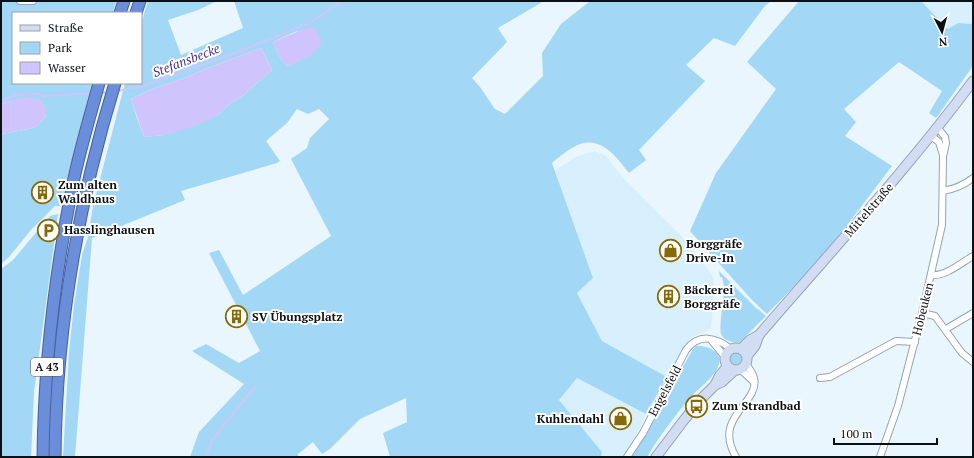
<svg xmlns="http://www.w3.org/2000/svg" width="974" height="458" font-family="'PT Serif',serif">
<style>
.built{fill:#d8effd}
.green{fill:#a3d7f6;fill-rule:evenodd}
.water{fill:#cfc5fc}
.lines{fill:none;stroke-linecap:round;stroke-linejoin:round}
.stream{stroke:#cfc5fc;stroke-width:2}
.street-casing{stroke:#95a4ad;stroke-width:8}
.secondary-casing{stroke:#95a4ad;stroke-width:11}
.highway-casing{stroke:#496295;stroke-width:13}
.street{stroke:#fff;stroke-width:6}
.secondary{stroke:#d2ddf4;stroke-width:9}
.highway{stroke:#6a8eda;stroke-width:11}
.labels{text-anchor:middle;stroke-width:4;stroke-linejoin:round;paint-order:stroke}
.shield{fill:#fff;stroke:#54585a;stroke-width:1}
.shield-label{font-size:11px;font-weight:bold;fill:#0b1014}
.poi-label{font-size:12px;font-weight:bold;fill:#0b1014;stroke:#fff;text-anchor:start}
.street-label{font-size:12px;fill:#0b1014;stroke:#fff}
.water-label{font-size:13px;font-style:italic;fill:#493380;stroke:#fff}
</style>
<rect width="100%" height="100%" fill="#e9f6fe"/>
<!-- built -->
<g class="built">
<polygon points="921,1 973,1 973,24 958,23 948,29"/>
<polygon points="595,151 606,156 623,178 683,238 708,269 713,278 714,297 711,328 705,332 692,337 682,350 667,377 602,341 577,293 593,278 555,170 578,156"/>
<polygon points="577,378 646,414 632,443 622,457 601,457 602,452 559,400"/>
</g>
<!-- green -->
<g class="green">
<path d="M1 1H116L113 13H13V83H92L60 206H55L30 231 9 257 1 264V134C8 133 32 129 37 126 40 124 43 119 46 116L16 100 6 102 1 104Z"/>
<path d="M148 1H217L198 10 168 20 181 55 243 28 234 1H544L498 28 507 42 472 78 480 87 495 109 505 114 543 76 542 53 561 24 590 1H771L765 6 735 46 714 38 686 65 705 81 639 150 646 160 629 173C615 155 598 132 572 148 565 152 558 158 552 163L593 278 577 293 602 341 667 377 646 414 577 378 559 400 602 452 601 457H390L383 433 407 422 406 398 360 419 330 449 322 454 313 442 298 454V457H190L199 432 244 384 192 351 206 344 239 363 260 351 209 253 219 250 243 295 331 236 291 159 307 148 310 138 329 119 319 109 308 114 297 109 287 123 266 141 280 161 277 163 181 191 185 200 92 238 75 457H63L69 352 74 305 82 255 88 237 93 206 125 83H141V24ZM297 31 308 56 288 66C280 61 277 51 273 42ZM261 48 272 70 244 95 231 103 218 115 164 135 144 137 137 118 131 99 149 90 187 77 205 69Z"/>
<polygon points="799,1 921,1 948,29 958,23 973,24 973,66 936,118 929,113 942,91 899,62 844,109 856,122 845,136 892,166 822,258 767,314 752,300 690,231 716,173 776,89 747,62"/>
<polygon points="58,214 34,392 31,457 1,457 1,269 13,260 50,216"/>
<path d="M719 271 757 309H758L766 316 740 342C733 343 724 341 721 334 719 327 724 296 724 286L722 277H720Z"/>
<path d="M696 346C706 345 723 351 719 364 716 377 697 389 689 399 674 417 659 437 647 457H632L693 349Z"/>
<circle cx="736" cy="359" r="7"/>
</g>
<!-- water -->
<g class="water">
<path d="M306 28H315C317 32 321 37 321 42 319 54 297 62 288 66 280 61 277 51 273 42Z"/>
<polygon points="261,48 272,70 244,95 231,103 218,115 206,121 190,128 165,135 144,137 131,99 149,90 187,77 205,69"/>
<path d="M27 97 41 100 45 106 46 116C43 119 40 124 37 126 32 129 8 133 1 134V104L6 102Z"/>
</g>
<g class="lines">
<!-- stream -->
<g class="stream">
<polyline points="117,91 140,87 238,52 309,23 343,1"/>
<polyline points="100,93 109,92"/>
<polyline points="1,101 16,95 36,94 45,96 93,93"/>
<polyline points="206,457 213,439 221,428 255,387"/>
</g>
<defs>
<g id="street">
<polyline points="20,1 33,1"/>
<polyline points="931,136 939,142 943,155"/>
<path d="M943 191C955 189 964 185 973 178"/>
<path d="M931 275C945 277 961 263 973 256"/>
<polyline points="922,313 935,316 962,353 973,362"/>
<polyline points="946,329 973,313"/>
<polyline points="712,341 725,357"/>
<polyline points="741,370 754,382"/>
<polyline points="820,378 830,377 896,341 915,342"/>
<path d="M627 457 643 433 686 350C699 333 716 337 731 349"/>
<path d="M736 457C712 416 760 404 754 378 753 373 749 368 746 364"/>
<polyline points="880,457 898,406 922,313 942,225 943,157 946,143 945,137 938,128"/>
</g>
<g id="secondary">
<circle cx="736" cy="359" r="11"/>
<path d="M741 349 750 340 759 335C831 251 907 170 973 81"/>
<polyline points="747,356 755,346 759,335"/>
<polyline points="715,385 722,382 735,370"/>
<polyline points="656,457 684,420 702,398 715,385 720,375 727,367"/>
</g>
<g id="highway">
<polyline points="120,13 124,1"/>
<polyline points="136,13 140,1"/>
<path d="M43 457C44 365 55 273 73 183 80 149 90 116 99 83"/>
<path d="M55 457C56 330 78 204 115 83"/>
</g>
</defs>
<!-- street casing -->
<use href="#street" class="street-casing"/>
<!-- secondary casing -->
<use href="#secondary" class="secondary-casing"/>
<!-- highway casing -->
<use href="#highway" class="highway-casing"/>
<!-- street -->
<use href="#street" class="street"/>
<!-- secondary -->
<use href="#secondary" class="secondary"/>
<!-- highway -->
<use href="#highway" class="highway"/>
</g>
<!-- icons -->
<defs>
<symbol id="building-ring" viewBox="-11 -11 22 22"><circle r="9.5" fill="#fff" stroke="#876906" stroke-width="1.5"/><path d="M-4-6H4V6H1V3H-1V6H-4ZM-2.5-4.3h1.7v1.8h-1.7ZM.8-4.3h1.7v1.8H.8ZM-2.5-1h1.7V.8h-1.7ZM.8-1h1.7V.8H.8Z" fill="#876906"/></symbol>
<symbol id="parking-ring" viewBox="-11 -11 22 22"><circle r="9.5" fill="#fff" stroke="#876906" stroke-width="1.5"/><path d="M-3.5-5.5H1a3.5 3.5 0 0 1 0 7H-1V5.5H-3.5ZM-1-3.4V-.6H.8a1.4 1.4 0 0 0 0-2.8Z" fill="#876906"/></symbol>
<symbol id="shop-ring" viewBox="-11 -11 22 22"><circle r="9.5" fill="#fff" stroke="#876906" stroke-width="1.5"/><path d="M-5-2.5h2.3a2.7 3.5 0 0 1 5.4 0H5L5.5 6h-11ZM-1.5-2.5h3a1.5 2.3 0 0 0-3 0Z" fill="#876906"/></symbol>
<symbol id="bus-ring" viewBox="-11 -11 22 22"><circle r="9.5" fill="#fff" stroke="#876906" stroke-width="1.5"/><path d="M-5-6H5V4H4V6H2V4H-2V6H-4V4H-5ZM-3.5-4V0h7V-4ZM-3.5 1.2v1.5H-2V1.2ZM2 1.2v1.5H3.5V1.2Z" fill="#876906"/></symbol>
</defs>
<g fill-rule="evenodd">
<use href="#building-ring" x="30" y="180" width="25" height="25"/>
<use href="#parking-ring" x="36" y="218" width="25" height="25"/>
<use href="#shop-ring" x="658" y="238" width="25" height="25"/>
<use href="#building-ring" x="656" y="284" width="25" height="25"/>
<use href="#building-ring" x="224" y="304" width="25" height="25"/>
<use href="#bus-ring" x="684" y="394" width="25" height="25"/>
<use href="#shop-ring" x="608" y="406" width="25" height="25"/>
</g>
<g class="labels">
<!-- shield labels -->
<rect class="shield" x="31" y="358" width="32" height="18" rx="3"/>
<g class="shield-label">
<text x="47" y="371">A 43</text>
</g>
<!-- poi labels -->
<g class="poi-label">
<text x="58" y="189">Zum alten<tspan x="58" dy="14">Waldhaus</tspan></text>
<text x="64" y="234">Hasslinghausen</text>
<text x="686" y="248">Borggräfe<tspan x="686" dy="14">Drive-In</tspan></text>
<text x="684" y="294">Bäckerei<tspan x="684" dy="14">Borggräfe</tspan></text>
<text x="252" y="321">SV Übungsplatz</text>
<text x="712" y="410">Zum Strandbad</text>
<text x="604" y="423" text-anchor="end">Kuhlendahl</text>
</g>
<!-- street labels -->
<g class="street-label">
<text transform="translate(869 210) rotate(-49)" y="4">Mittelstraße</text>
<text transform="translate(923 309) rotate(-76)" y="4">Hobeuken</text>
<text transform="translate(665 391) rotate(-62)" y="4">Engelsfeld</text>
</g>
<!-- water labels -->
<g class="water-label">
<text transform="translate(186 60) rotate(-21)" y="5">Stefansbecke</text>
</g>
</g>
<!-- border -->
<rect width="974" height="458" fill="none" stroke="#0b1014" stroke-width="4"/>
<!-- legend -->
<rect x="12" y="12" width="130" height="72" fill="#ffffff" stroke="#9d9fa1"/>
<rect x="20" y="25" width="20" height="6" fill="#d2ddf4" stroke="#9d9fa1"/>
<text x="48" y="32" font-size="12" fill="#0b1014">Straße</text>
<rect x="20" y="42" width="20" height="12" fill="#a3d7f6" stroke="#9d9fa1"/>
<text x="48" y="52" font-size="12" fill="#0b1014">Park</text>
<rect x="20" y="62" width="20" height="12" fill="#cfc5fc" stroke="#9d9fa1"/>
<text x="48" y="72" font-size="12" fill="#0b1014">Wasser</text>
<!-- north arrow -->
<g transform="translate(942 32) rotate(174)" stroke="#ffffff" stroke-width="3" paint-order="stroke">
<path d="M0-3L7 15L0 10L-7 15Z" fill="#0b1014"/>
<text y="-6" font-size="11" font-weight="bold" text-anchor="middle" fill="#0b1014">N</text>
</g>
<!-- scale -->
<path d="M834 438v6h103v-6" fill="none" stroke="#0b1014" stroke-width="2"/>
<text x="840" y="438" font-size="12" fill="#0b1014" stroke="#ffffff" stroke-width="3" paint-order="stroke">100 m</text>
</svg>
